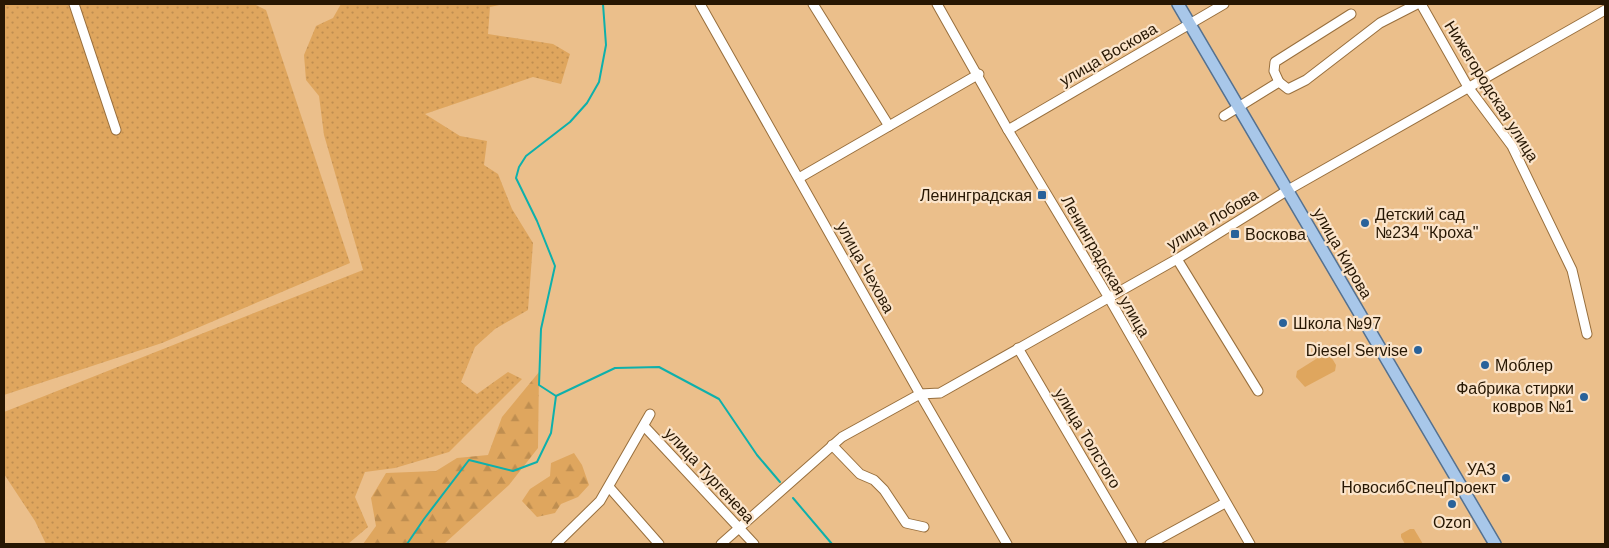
<svg xmlns="http://www.w3.org/2000/svg" width="1609" height="548" font-family="Helvetica,sans-serif">
<style>
.green{fill:url(#green-dots)}
.forest{fill:url(#forest-firs)}
.pitch{fill:#dfa65e}
.lines{fill:none;stroke-linecap:round;stroke-linejoin:round}
.stream{stroke:#0eb0ab;stroke-width:2}
.minor-casing{stroke:#986f3d;stroke-width:11}
.major-casing{stroke:#55718f;stroke-width:14}
.minor{stroke:#fff;stroke-width:9}
.major{stroke:#a8c7e9;stroke-width:11}
.poi-dot{fill:#29629a;stroke:#fbe4ca;stroke-width:2}
.labels{text-anchor:middle;stroke-width:4.5;stroke-linejoin:round;paint-order:stroke}
.street-label{font-size:16px;fill:#271703;stroke:#fbe4ca}
.poi-label{font-size:16px;fill:#271703;stroke:#fbe4ca;text-anchor:end}
</style>
<defs>
<pattern id="green-dots" width="8" height="8" patternUnits="userSpaceOnUse" patternTransform="scale(1.25)"><rect width="8" height="8" fill="#dfa65e"/><path d="M2 2h.1M6 6h.1" fill="none" stroke="#bf8e50" stroke-width="1.8" stroke-linecap="round"/></pattern>
<pattern id="forest-firs" width="22" height="20" patternUnits="userSpaceOnUse" patternTransform="scale(1.25)"><rect width="22" height="20" fill="#dfa65e"/><path d="M5 1l3.5 6h-7zM16 11l3.5 6h-7z" fill="#bf8e50"/></pattern>
</defs>
<rect width="100%" height="100%" fill="#ebbf8b"/>
<!-- green -->
<g class="green">
<polygon points="4,4 254,4 266,10 350,263 162,343 4,395"/>
<polygon points="341,4 504,4 490,7 488,34 553,44 570,54 561,84 533,77 425,114 460,136 487,141 484,165 498,174 512,209 533,243 528,310 495,329 475,347 461,382 477,394 508,372 522,379 449,452 395,468 365,472 355,497 368,527 348,544 46,544 35,521 4,474 4,412 363,270 324,135 319,96 306,80 304,55 316,26 333,18"/>
</g>
<!-- forest -->
<g class="forest">
<polygon points="539,372 538,448 509,485 444,544 363,544 376,526 371,498 386,473 436,471 457,458 488,455 502,417"/>
<polygon points="574,453 582,465 589,485 578,497 561,504 555,513 537,517 522,501 530,489 550,476 551,463"/>
</g>
<!-- pitch -->
<g class="pitch">
<polygon points="1324,354 1330,355 1336,365 1335,371 1305,387 1296,377 1297,371"/>
<polygon points="1410,529 1414,529 1423,544 1405,544 1401,537 1401,534"/>
</g>
<g class="lines">
<!-- stream -->
<g class="stream">
<polyline points="556,396 615,368 659,367 719,399 757,455 780,482"/>
<polyline points="793,498 832,544"/>
<polyline points="407,544 424,519 469,460 513,471 537,462 551,433 556,396 539,385 541,329 555,266 537,221 516,178 519,167 526,156 570,122 587,103 599,82 606,45 603,4"/>
</g>
<defs>
<g id="minor">
<polyline points="74,4 116,130"/>
<polyline points="700,4 920,394 1007,544"/>
<polyline points="813,4 889,126"/>
<polyline points="937,4 1008,130 1109,298 1250,544"/>
<polyline points="1421,4 1468,87 1512,146 1572,270 1587,334"/>
<polyline points="1279,82 1274,71 1275,62 1351,14"/>
<polyline points="1224,116 1279,82 1288,89 1306,80 1380,23 1417,4"/>
<polyline points="1008,130 1224,4"/>
<polyline points="799,178 979,74"/>
<polyline points="1177,259 1258,391"/>
<polyline points="1018,348 1133,544"/>
<polyline points="644,426 754,544"/>
<polyline points="832,445 860,474 874,480 884,490 906,523 924,527"/>
<polyline points="609,487 659,544"/>
<polyline points="556,544 600,501 650,414"/>
<polyline points="721,544 842,437 920,394 940,393 1177,259 1288,190 1605,10"/>
<polyline points="1150,544 1225,503"/>
</g>
<polyline id="major" points="1178,4 1495,544"/>
</defs>
<!-- minor casing -->
<use href="#minor" class="minor-casing"/>
<!-- major casing -->
<use href="#major" class="major-casing"/>
<!-- minor -->
<use href="#minor" class="minor"/>
<!-- major -->
<use href="#major" class="major"/>
</g>
<!-- markers -->
<g class="poi-dot">
<rect x="1037" y="190" width="10" height="10" rx="2.5"/>
<circle cx="1365" cy="223" r="5"/>
<rect x="1230" y="229" width="10" height="10" rx="2.5"/>
<circle cx="1283" cy="323" r="5"/>
<circle cx="1418" cy="350" r="5"/>
<circle cx="1485" cy="365" r="5"/>
<circle cx="1584" cy="397" r="5"/>
<circle cx="1506" cy="478" r="5"/>
<circle cx="1452" cy="504" r="5"/>
</g>
<g class="labels">
<!-- street labels -->
<g class="street-label">
<text transform="translate(1108 54) rotate(-30)" y="6">улица Воскова</text>
<text transform="translate(1492 91) rotate(58)" y="6">Нижегородская улица</text>
<text transform="translate(1212 219) rotate(-31)" y="6">улица Лобова</text>
<text transform="translate(1343 253) rotate(60)" y="6">улица Кирова</text>
<text transform="translate(1106 266) rotate(60)" y="6">Ленинградская улица</text>
<text transform="translate(866 267) rotate(61)" y="6">улица Чехова</text>
<text transform="translate(1088 438) rotate(59)" y="6">улица Толстого</text>
<text transform="translate(710 475) rotate(47)" y="6">улица Тургенева</text>
</g>
<!-- poi labels -->
<g class="poi-label">
<text x="1032" y="201">Ленинградская</text>
<text x="1375" y="220" text-anchor="start">Детский сад<tspan x="1375" dy="18">№234 "Кроха"</tspan></text>
<text x="1245" y="240" text-anchor="start">Воскова</text>
<text x="1293" y="329" text-anchor="start">Школа №97</text>
<text x="1408" y="356">Diesel Servise</text>
<text x="1495" y="371" text-anchor="start">Моблер</text>
<text x="1574" y="394">Фабрика стирки<tspan x="1574" dy="18">ковров №1</tspan></text>
<text x="1496" y="475">УАЗ<tspan x="1496" dy="18">НовосибСпецПроект</tspan></text>
<text x="1452" y="528" text-anchor="middle">Ozon</text>
</g>
</g>
<!-- border -->
<rect width="1609" height="548" fill="none" stroke="#271703" stroke-width="10"/>
</svg>
